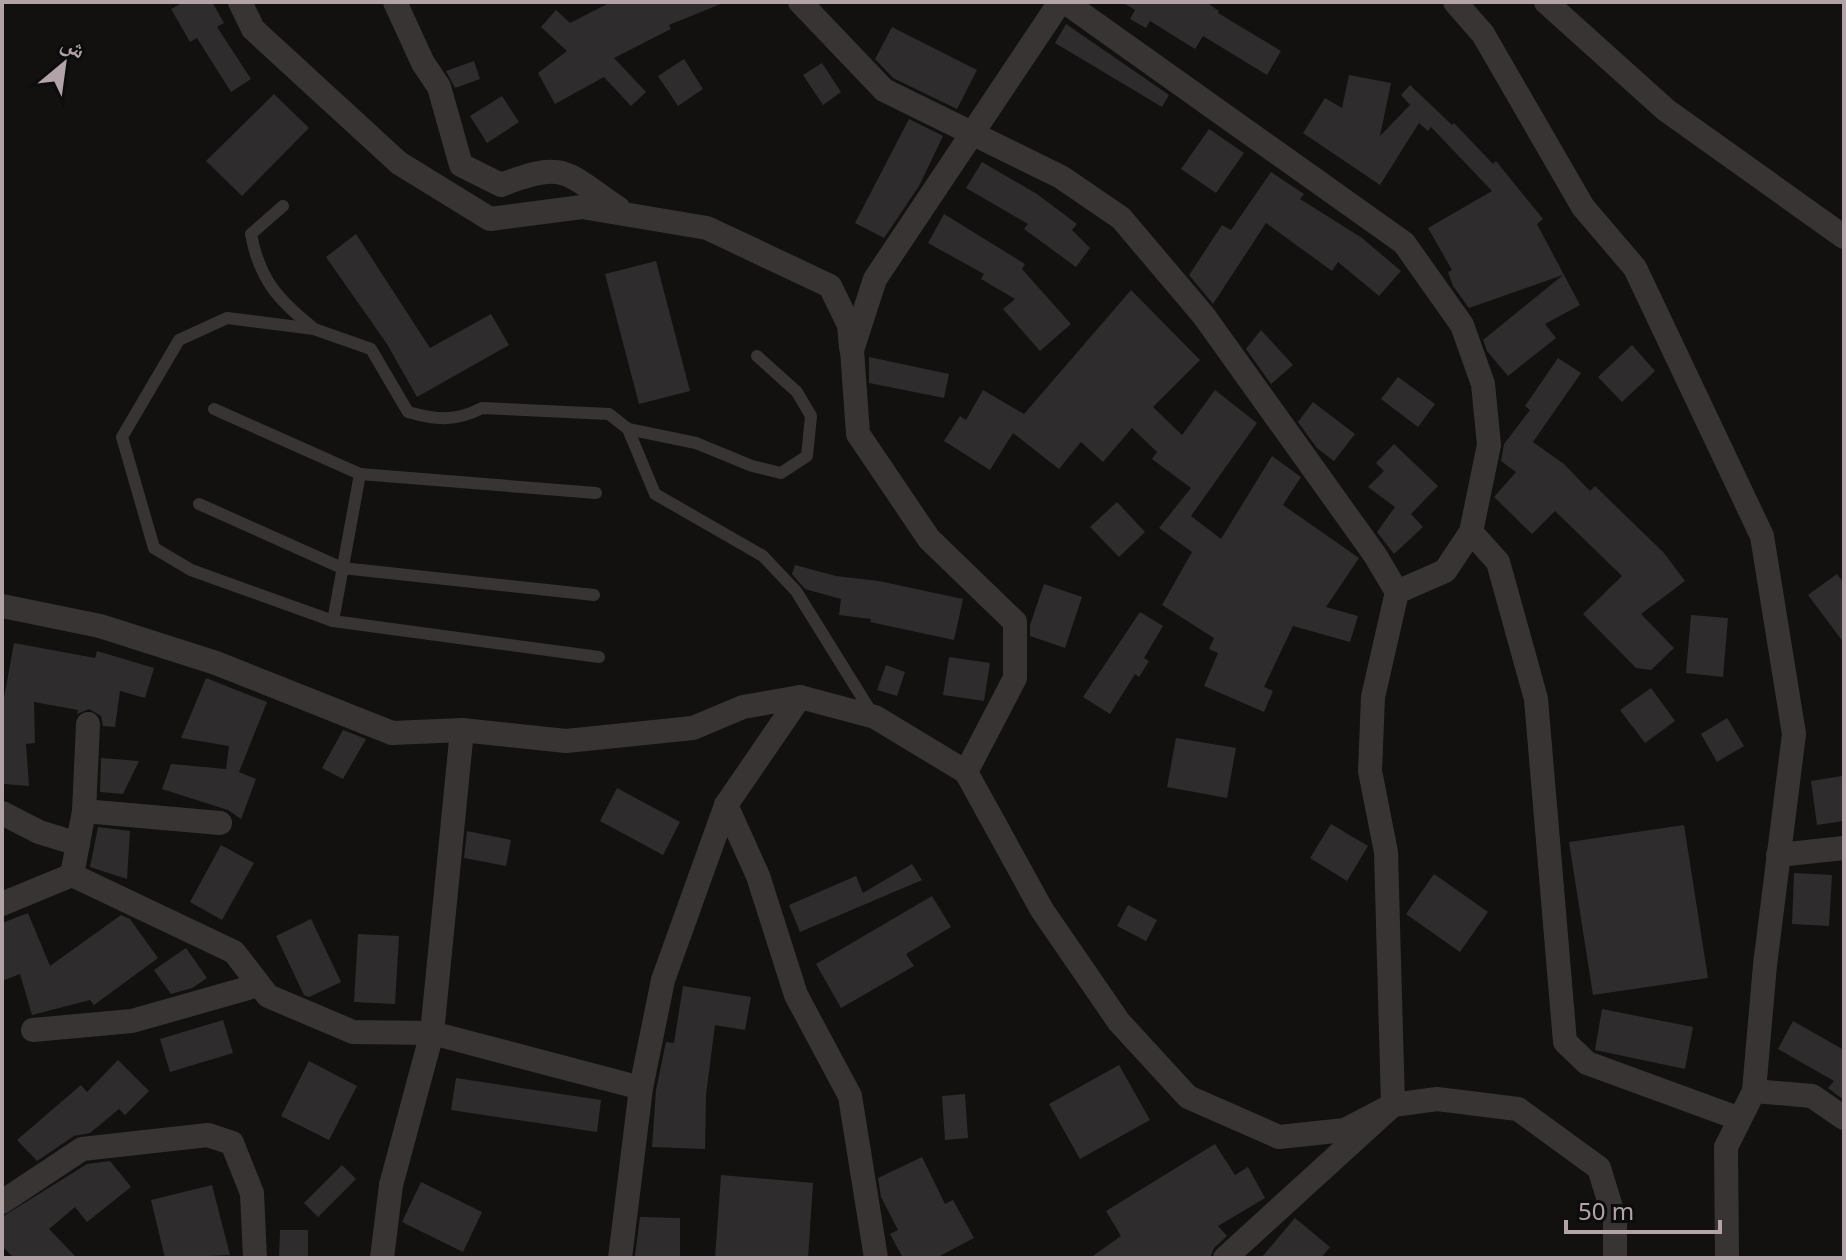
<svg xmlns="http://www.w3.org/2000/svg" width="1846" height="1260" font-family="'Noto Sans','Noto Naskh Arabic',sans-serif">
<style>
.building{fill:#2e2c2c}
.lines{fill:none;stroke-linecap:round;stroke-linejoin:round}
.service{stroke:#383434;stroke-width:12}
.minor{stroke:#383434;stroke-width:24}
</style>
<rect width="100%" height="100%" fill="#121110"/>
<!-- building -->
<g class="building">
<polygon points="184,2 212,2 224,23 217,27 251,79 231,92 197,38 190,42 171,9"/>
<polygon points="611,2 723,3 669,25 671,29 614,58 646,92 631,106 604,77 555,104 538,73 567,51 541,27 556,10 570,23"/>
<polygon points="1122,2 1206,2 1219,11 1218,13 1281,51 1267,75 1203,36 1195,49 1150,21 1146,28 1130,19 1135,10"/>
<polygon points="1066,24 1169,95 1162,107 1055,43"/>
<polygon points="892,27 977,70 957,109 893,78 875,59"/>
<polygon points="684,59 703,89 678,106 658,76"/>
<polygon points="474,61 480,79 455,88 446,71"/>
<polygon points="822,63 841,92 823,105 803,75"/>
<polygon points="1349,75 1391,83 1380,136 1410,105 1401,95 1410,85 1452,125 1454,123 1493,164 1496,161 1543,219 1537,224 1580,305 1545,324 1556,338 1508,376 1487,351 1483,340 1563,275 1469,308 1453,286 1448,272 1452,270 1428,228 1492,191 1431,127 1428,131 1419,123 1380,185 1303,133 1325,98 1342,108"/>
<polygon points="274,94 309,128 242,196 206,161"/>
<polygon points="502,96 519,122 487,143 470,116"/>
<polygon points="909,119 943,136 919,186 884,238 855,223"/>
<polygon points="1209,129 1244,153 1216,193 1181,169"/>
<polygon points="982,162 1037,194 1077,224 1072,230 1090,248 1076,267 1024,229 1028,224 966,188"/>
<polygon points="1271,172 1304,194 1300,199 1362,238 1401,271 1379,296 1338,262 1332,271 1266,223 1213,304 1189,275 1222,225 1231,230"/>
<polygon points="944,214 1025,264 1022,269 1071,324 1040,351 1003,309 1015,299 981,279 984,274 928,243"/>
<polygon points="356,234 430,348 491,314 509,345 417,397 387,344 326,257"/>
<polygon points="656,261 690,391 639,404 605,274"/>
<polygon points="1131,290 1200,360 1153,407 1182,435 1215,390 1257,423 1191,516 1221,539 1272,456 1301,477 1283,505 1359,558 1326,607 1358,616 1350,642 1293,626 1264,687 1273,691 1264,712 1204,686 1218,653 1209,649 1214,638 1162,605 1192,552 1159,528 1191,488 1152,459 1157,452 1132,428 1103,462 1081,442 1059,469 1013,433 990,470 944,441 960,416 966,420 983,390 1024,414"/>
<polygon points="1261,330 1293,365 1271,384 1246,349"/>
<polygon points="1632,345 1655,371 1622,402 1598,377"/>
<polygon points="869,357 949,374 944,398 869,383"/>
<polygon points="1558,358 1581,373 1533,442 1564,464 1590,491 1595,486 1664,553 1685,581 1641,614 1674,648 1651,670 1636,668 1583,614 1622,576 1555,511 1532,534 1494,497 1516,472 1501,461 1504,444 1530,410 1525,406"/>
<polygon points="1398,377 1435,404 1418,427 1381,399"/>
<polygon points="1313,402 1355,434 1334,461 1317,448 1298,422"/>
<polygon points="1394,444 1438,486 1411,514 1423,527 1394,554 1377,532 1395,507 1368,487 1384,471 1376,463"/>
<polygon points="1117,502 1145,532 1119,557 1090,527"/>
<polygon points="795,565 836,576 879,581 963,599 954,640 870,622 871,619 839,615 841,599 805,589 792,574"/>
<polygon points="1837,574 1844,583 1844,643 1808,595"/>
<polygon points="1044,584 1082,597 1065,648 1030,636 1030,625"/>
<polygon points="1140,612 1163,626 1144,658 1149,661 1139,677 1135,674 1110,714 1083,697"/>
<polygon points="1691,615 1728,618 1723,677 1686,673"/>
<polygon points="14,643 95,658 97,651 154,668 145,698 120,691 115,727 103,726 101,716 89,709 77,714 78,710 34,702 35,743 26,744 29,786 4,784 4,698"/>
<polygon points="949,657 990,663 984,701 943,695"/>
<polygon points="886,665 905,672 897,696 877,690"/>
<polygon points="206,678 267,702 239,772 256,779 241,819 228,810 162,789 171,764 226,769 229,746 181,738"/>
<polygon points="1651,688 1675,721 1645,743 1620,710"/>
<polygon points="1727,718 1744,746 1717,762 1701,734"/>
<polygon points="343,730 366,739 343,779 322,768"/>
<polygon points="1176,738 1236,748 1227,798 1167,787"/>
<polygon points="101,758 139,761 123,794 100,792"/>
<polygon points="1842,776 1844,821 1817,825 1811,781"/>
<polygon points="617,788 680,822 663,855 600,821"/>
<polygon points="1331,824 1368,846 1347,881 1310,858"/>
<polygon points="1684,825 1708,978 1593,995 1569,842"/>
<polygon points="98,827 130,831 127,879 90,867"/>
<polygon points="467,831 511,840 506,866 464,858"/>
<polygon points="221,845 254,863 222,920 190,902"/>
<polygon points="912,864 922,880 800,932 789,905 856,876 863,893"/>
<polygon points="1794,873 1832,875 1829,926 1792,924"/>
<polygon points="1434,874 1488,912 1460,952 1406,914"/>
<polygon points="932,896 951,927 906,954 914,966 841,1008 816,964"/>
<polygon points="1128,905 1157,920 1146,941 1117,926"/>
<polygon points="28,913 50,966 121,915 130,919 158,958 94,1005 90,1000 32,1015 20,974 2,981 2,923"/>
<polygon points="311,919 341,982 309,997 304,995 276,936"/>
<polygon points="358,934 399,936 395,1004 354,1002"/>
<polygon points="186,948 207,978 192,988 171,994 154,970"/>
<polygon points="683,986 751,997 745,1030 715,1025 706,1095 705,1149 652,1147 656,1090 666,1042 674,1043"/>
<polygon points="1602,1009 1693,1027 1685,1069 1595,1050"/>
<polygon points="223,1020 233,1053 170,1072 160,1039"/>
<polygon points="1793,1021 1844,1050 1844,1100 1828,1088 1834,1081 1778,1049"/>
<polygon points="118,1060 149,1091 125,1115 119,1109 90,1133 74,1136 37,1161 17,1140 81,1085 87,1092"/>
<polygon points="309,1061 357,1086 329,1140 281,1116"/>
<polygon points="1119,1065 1150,1120 1080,1159 1049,1104"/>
<polygon points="456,1078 601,1100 597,1132 451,1110"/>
<polygon points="965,1094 968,1138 945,1140 942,1096"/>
<polygon points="1215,1144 1235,1175 1248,1167 1265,1198 1218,1226 1227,1236 1214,1248 1210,1258 1090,1258 1121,1236 1106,1211"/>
<polygon points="922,1157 945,1204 953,1200 974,1238 936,1258 903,1258 890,1234 898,1230 881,1197 878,1178"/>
<polygon points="110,1161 131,1187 87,1222 75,1207 49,1229 77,1258 14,1258 2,1246 2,1217 87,1164"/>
<polygon points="342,1165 356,1179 318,1217 304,1203"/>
<polygon points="721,1175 813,1183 808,1258 715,1258"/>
<polygon points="421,1182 482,1212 463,1252 402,1222"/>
<polygon points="212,1185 230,1255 165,1258 151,1200"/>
<polygon points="640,1217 680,1218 680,1257 635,1256"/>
<polygon points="1295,1218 1330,1247 1321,1258 1261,1258"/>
<polygon points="280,1230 308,1230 308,1258 279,1258"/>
</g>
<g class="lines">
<!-- service -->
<g class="service">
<path d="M283 206 251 234C259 278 277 299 312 327"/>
<polyline points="214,409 360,474 333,621"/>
<polyline points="628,429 696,443 752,466 781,473 807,456 811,416 797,392 757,356"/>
<polyline points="360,474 596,493"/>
<polyline points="199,504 342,568 594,595"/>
<path d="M599 657 333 621 191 570 154 548 122 437 179 340 227 318 314 329 371 349 408 412C436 420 455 422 482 408L609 414 628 429 655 494 763 556 796 591 873 715"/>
</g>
<!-- minor -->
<g class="minor">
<polyline points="240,2 253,29 399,163 490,219 582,207 707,228 830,286 849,325 851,348"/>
<path d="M395 2 423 63 439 87 461 165 501 185C565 160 565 172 618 208"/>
<polyline points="800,2 884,90 1061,177 1121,218 1204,316 1375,555 1397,592 1373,697 1370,771 1386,852 1393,1105 1225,1258"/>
<polyline points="1060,2 875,279 852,350 858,434 929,539 1015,622 1015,678 966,772 1042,910 1119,1022 1188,1097 1279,1137 1345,1130 1393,1105 1437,1099 1518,1109 1599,1168 1615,1220 1615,1258"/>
<polyline points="1065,2 1404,243 1462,325 1483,384 1489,445 1471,532 1445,571 1397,592"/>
<polyline points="1455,2 1483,34 1583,207 1635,268 1762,536 1794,734 1765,965 1754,1091"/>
<polyline points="1546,2 1666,110 1844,237"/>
<polyline points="1471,532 1498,562 1536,699 1565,1042 1587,1063 1740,1119"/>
<polyline points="2,606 100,626 216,663 392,733 462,730 566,741 693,728 743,707 800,697 875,717 966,772"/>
<polyline points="726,805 758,876 796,995 850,1096 876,1258"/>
<polyline points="84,811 220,823"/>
<polyline points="2,813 39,832 78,844"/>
<polyline points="1778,855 1844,848"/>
<polyline points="72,875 84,811 88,724"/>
<polyline points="2,904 72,875 234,952 268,996 353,1032 432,1033 641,1088"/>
<polyline points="33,1030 132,1021 259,985"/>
<polyline points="2,1202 82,1149 208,1135 232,1143 252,1193 255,1258"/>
<polyline points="382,1258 391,1185 432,1033 462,730"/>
<polyline points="620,1258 641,1088 663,980 726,805 800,697"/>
<polyline points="1727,1258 1726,1147 1754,1091 1812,1096 1844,1118"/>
</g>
</g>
<!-- border -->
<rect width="1846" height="1260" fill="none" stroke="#b1a3a7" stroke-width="8"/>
<!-- north arrow -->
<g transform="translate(64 64) rotate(29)" stroke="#0d0c0c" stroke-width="6" paint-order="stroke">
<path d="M0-6L14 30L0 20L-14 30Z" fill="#b1a3a7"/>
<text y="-12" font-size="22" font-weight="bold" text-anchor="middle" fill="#b1a3a7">ش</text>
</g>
<!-- scale -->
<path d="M1566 1220v12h154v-12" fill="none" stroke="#b1a3a7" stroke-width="4"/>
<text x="1578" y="1220" font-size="24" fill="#b1a3a7" stroke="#0d0c0c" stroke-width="6" paint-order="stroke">50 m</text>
</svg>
